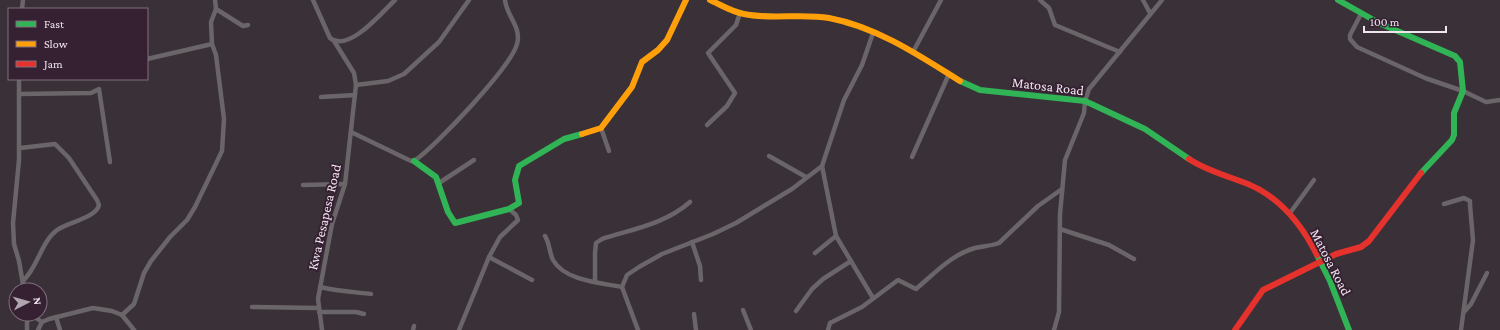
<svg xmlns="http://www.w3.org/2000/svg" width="1500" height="330" font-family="'Crimson Pro',serif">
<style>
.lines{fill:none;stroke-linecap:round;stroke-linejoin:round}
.street{stroke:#6a6569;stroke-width:4.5}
.fast{stroke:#30b455;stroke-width:6}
.slow{stroke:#ff9f0a;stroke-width:6}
.jam{stroke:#e5322d;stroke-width:6}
.labels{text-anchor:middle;stroke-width:4;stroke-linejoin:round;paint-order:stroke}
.street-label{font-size:14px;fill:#f1e4ef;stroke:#352132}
</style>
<rect width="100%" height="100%" fill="#3a3038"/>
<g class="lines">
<!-- street -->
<g class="street">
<path d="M313 0 330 38C349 53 382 12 395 0"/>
<polyline points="1040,0 1049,8 1055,25 1120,52"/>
<polyline points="1143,0 1150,13"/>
<polyline points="22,9 23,0"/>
<polyline points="216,9 243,26 248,25"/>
<polyline points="1361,14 1350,35 1350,39 1357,47 1425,78 1463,91 1486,102 1500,100"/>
<polyline points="873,33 862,65 844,100 822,166 836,236 873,298"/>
<polyline points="913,52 941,0"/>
<polyline points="147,59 212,44"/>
<polyline points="19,79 19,160 13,223 14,244 19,261 24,290"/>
<polyline points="356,85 388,81 404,74 439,42 469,0"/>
<polyline points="19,94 91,93 99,89 110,162"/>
<polyline points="321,97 355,95"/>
<polyline points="707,125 727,106 735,93 708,53 736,25 740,13"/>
<polyline points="601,128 609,151"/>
<path d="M351 132 411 161H414C435 147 511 67 517 44 522 27 506 15 505 0"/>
<path d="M20 148 55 144 69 158 97 200 99 205C96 218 68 222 57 230 41 242 38 267 23 281"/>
<polyline points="769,156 806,177"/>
<polyline points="912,157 949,74"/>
<polyline points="439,183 474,160"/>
<polyline points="303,185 345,184"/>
<polyline points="1444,204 1464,198 1470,201 1470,205 1473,240 1461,330"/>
<polyline points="1290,213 1314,180"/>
<polyline points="1060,229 1109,245 1134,259"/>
<path d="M545 236C550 244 549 252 553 260 565 281 601 283 622 287"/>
<polyline points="692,242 700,266 701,280"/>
<polyline points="815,253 836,236"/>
<polyline points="489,257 532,280"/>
<path d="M595 282V253L596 243 602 239C633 229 665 224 690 202"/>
<path d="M320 287C337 291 354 292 371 294"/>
<polyline points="252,307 318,308"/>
<polyline points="743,310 751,330"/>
<polyline points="796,311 812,289 823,279 851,261"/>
<polyline points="319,312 356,312 364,314"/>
<polyline points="1464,312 1471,304 1487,273"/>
<polyline points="27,314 27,330"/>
<polyline points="30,314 42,322"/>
<polyline points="694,314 696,330"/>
<polyline points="122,315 134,304 144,273 151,261 170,237 187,220 195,207 222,151 224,119 216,55 212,44 211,22 216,9 215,0"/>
<polyline points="56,317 60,330"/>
<polyline points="38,330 42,322 49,319 93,308 112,311 122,315 134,330"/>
<polyline points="322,330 318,299 332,224 345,184 356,85 354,73 334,41"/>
<polyline points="413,330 414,326"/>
<polyline points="459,330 489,257 500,237 518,220 516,215 509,209"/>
<polyline points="638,330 622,287 627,275 639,267 662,254 713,234 736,223 792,189 822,166"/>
<path d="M828 330 830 323 862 307 898 280 916 289C935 273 951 255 975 248 983 246 991 246 999 243L1038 206 1062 189"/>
<polyline points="1054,330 1059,312 1060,214 1065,160 1084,113 1085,101 1089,89 1162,0"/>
</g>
<!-- fast -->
<g class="fast">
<polyline points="1338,0 1379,23 1455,56 1460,62 1463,91 1454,113 1454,135 1452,140 1421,173"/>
<polyline points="960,81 980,90 1085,101 1145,129 1189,159"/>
<polyline points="414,161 436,177 448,212 455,223 509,209 519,203 515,180 519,166 564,139 582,134"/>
<polyline points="1317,255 1330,281 1349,330"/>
</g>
<!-- slow -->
<g class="slow">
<path d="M710 0C721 5 732 12 744 14 772 20 801 13 829 18 877 27 920 56 960 81"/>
<polyline points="582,134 601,128 632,87 642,62 658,50 667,40 686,0"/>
</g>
<!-- jam -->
<g class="jam">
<path d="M1189 159C1207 171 1228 176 1248 184 1279 197 1302 225 1317 255"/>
<polyline points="1235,330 1263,290 1336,254 1361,247 1369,241 1421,173"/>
</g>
</g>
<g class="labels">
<!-- street labels -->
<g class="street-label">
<text transform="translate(1048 86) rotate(7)" y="5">Matosa Road</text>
<text transform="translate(324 217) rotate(-77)" y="5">Kwa Pesapesa Road</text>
<text transform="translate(1331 262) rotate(63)" y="5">Matosa Road</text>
</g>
</g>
<!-- legend -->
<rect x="8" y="8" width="140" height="72" fill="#352132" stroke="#806f7e"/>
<rect x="16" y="21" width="20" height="6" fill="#30b455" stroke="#806f7e"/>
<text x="44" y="28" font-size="12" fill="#f1e4ef">Fast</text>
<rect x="16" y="41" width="20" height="6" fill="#ff9f0a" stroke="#806f7e"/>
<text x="44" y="48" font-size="12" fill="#f1e4ef">Slow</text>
<rect x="16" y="61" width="20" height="6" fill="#e5322d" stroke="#806f7e"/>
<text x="44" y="68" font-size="12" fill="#f1e4ef">Jam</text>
<!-- north arrow -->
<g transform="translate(28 302) rotate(84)"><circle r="19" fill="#352132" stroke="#806f7e"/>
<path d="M0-3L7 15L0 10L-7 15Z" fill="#b1a5af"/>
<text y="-6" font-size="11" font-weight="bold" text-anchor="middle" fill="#f1e4ef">N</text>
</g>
<!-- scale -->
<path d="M1364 26v6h82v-6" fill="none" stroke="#f1e4ef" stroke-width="2"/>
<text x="1370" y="26" font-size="12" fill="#f1e4ef" stroke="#352132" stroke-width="3" paint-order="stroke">100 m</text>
</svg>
